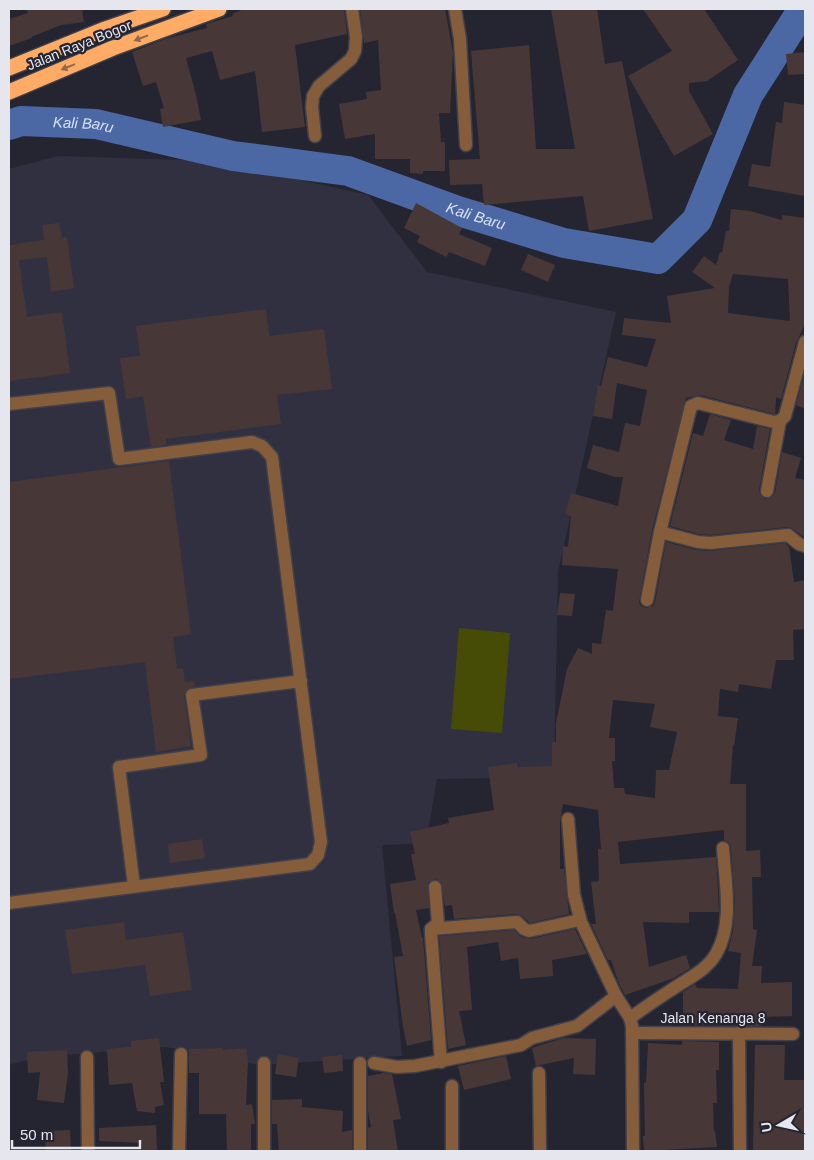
<svg xmlns="http://www.w3.org/2000/svg" width="814" height="1160" font-family="Helvetica,sans-serif">
<style>
.built{fill:#303041}
.green{fill:#464c05}
.lines{fill:none;stroke-linecap:round;stroke-linejoin:round}
.river{stroke:#4b68a5;stroke-width:30}
.building{fill:#473837;fill-rule:evenodd}
.minor-casing{stroke:#40404b;stroke-width:15}
.highway-casing{stroke:#40404b;stroke-width:18}
.minor{stroke:#865d3a;stroke-width:12}
.highway{stroke:#feac65;stroke-width:15}
.oneway{fill:#92684b}
.labels{text-anchor:middle;stroke-width:4.5;stroke-linejoin:round;paint-order:stroke}
.street-label{font-size:14px;fill:#e5e6ee;stroke:#252531}
.water-label{font-size:15px;font-style:italic;fill:#d7e0f2;stroke:#252531}
</style>
<rect width="100%" height="100%" fill="#252531"/>
<!-- built -->
<polygon class="built" points="58,156 214,161 368,195 427,272 616,312 558,572 554,777 437,779 426,843 382,845 402,1056 259,1065 166,1047 39,1057 9,1065 9,169"/>
<!-- green -->
<polygon class="green" points="459,628 510,633 502,733 451,729"/>
<g class="lines">
<!-- river -->
<path class="river" id="s1" d="M9 125 21 121 96 124 233 156 348 171 458 211 564 243 658 259 697 220 748 95 803 9"/>
</g>
<!-- building -->
<g class="building">
<polygon points="26,9 82,9 84,22 61,25 31,37 32,38 9,46 9,19 28,13"/>
<polygon points="244,9 344,9 347,34 295,45 305,127 262,132 255,71 220,80 212,51 186,58 196,95 201,120 163,127 160,109 164,108 156,82 143,86 132,52 165,39 207,28 206,24 233,16 232,14"/>
<polygon points="360,9 445,9 453,53 450,113 439,113 441,142 445,142 445,171 423,171 423,174 410,173 410,159 375,159 375,134 345,139 339,104 367,99 366,92 381,90 378,40 364,43"/>
<polygon points="551,9 597,9 605,64 622,61 653,219 589,231 583,196 484,205 482,184 450,185 449,160 480,159 471,51 529,45 536,149 575,149"/>
<polygon points="643,9 704,9 738,60 707,81 689,83 689,91 713,134 674,156 628,76 672,51"/>
<polygon points="805,52 805,74 788,75 786,54"/>
<polygon points="784,102 805,105 805,196 748,186 752,164 770,167 776,122 782,123"/>
<polygon points="416,203 462,228 459,234 492,248 485,266 449,252 446,257 417,242 420,236 404,228"/>
<path d="M731 209 750 211 782 220V215L805 218V324L796 343 781 399 776 397 775 414 700 395 686 398 652 530 639 602 641 606 646 608 653 606 655 602 666 542 696 550 709 551 785 543 789 547 794 582 805 580V629L793 630 794 660H776L771 689 739 684 738 692 720 689 718 716 738 718 734 746 733 745 730 784H746V851L760 850 761 877H752L753 929 757 930 752 966H762L761 983 792 982V1016L761 1017V1026L683 1025V992L695 984 697 988 738 989 741 953 728 951 733 931 735 902 731 847 729 843 724 840V830L618 842 620 864 716 857 718 889 719 912H689V923L643 922 649 967 686 955 690 968 674 978 625 995 618 981 611 960H608L591 924H596L591 882 599 881 598 849H601L598 810 563 804 560 820V869H564L569 914 530 923 522 916 517 914 454 919 452 905 445 906 441 882 435 879 428 883 429 908 416 910 422 938H423L431 1040 407 1046 403 1027 394 957 403 956 395 913H394L390 884 416 880 411 854H415L410 832 449 823 448 818 494 810 488 767 517 763V767L552 766V742H556V723L567 669 578 648 592 654V643L601 644 606 610 613 611 618 569 562 565 563 546 568 547 571 516 565 514 571 493 618 506 623 477H615L587 468 593 445 619 452 625 423 640 426 647 390 617 383 612 419 593 416 598 385 601 386 608 357 647 367 656 339 622 335 624 318 671 323 667 296 715 288 692 272 704 256 716 265 720 252 722 253 726 231H729ZM733 274 788 279 790 321 728 313 729 287ZM613 700 655 704 650 727 677 732 669 770H656L655 798 625 794 624 788H614L612 761H615V738H609Z"/>
<polygon points="59,223 62,238 67,237 74,288 51,292 47,257 19,260 27,317 62,312 70,373 9,381 9,245 44,240 42,225"/>
<polygon points="528,254 555,265 548,282 521,270"/>
<polygon points="266,309 269,336 324,329 332,389 277,395 281,424 166,439 166,445 151,447 143,396 126,399 120,358 140,356 136,326"/>
<polygon points="805,372 805,409 796,405"/>
<polygon points="710,414 731,420 724,440 753,449 757,426 770,429 759,490 760,494 765,499 770,498 775,493 782,452 801,458 795,478 805,480 805,538 793,529 788,527 710,535 699,534 670,526 693,433 703,436"/>
<polygon points="169,461 191,634 173,637 177,669 183,668 185,682 194,681 195,686 187,689 184,696 191,746 156,752 145,662 9,679 9,482"/>
<polygon points="560,593 575,594 572,616 557,615"/>
<polygon points="202,839 205,858 170,863 168,844"/>
<polygon points="124,922 126,940 183,932 192,990 150,996 145,965 72,974 65,930"/>
<polygon points="575,929 587,954 552,960 553,976 520,979 518,958 501,961 498,942 467,947 472,1010 459,1011 466,1045 448,1049 439,936 514,930 521,937 530,939"/>
<polygon points="159,1038 164,1082 160,1082 164,1105 155,1107 155,1113 137,1111 132,1083 109,1085 107,1049 131,1047 131,1041"/>
<polygon points="563,1038 596,1039 595,1075 573,1074 574,1058 536,1066 532,1048"/>
<polygon points="682,1041 719,1042 719,1070 716,1070 717,1103 713,1103 714,1131 715,1131 717,1147 644,1151 643,1136 645,1136 644,1083 646,1083 648,1043 682,1045"/>
<polygon points="755,1045 785,1045 784,1080 805,1080 805,1151 753,1151"/>
<polygon points="223,1048 223,1050 246,1048 248,1061 246,1105 252,1104 255,1124 251,1124 251,1151 227,1151 226,1114 199,1114 199,1073 189,1073 189,1049"/>
<polygon points="67,1050 68,1073 64,1103 37,1100 40,1072 28,1073 27,1052"/>
<polygon points="278,1054 299,1058 296,1077 275,1074"/>
<polygon points="342,1055 343,1071 324,1073 322,1057"/>
<polygon points="506,1056 511,1079 464,1090 458,1066"/>
<polygon points="384,1073 392,1074 401,1119 393,1120 398,1151 368,1151 368,1128 371,1127 368,1111 368,1076"/>
<polygon points="302,1099 302,1107 343,1111 342,1132 352,1130 352,1151 279,1151 277,1124 272,1124 272,1100"/>
<polygon points="156,1125 157,1150 142,1151 142,1143 99,1141 99,1128"/>
<polygon points="70,1130 71,1151 46,1151 44,1131"/>
</g>
<g class="lines">
<defs>
<g id="minor">
<polyline points="455,9 460,39 466,145"/>
<polyline points="315,136 312,107 313,96 319,86 351,59 355,51 356,37 352,9"/>
<polyline points="9,404 109,393 119,459 252,442 262,446 272,457 321,842 318,855 310,864 9,903"/>
<polyline points="767,491 780,421"/>
<polyline points="660,532 698,542 710,543 788,535 799,544 805,546"/>
<polyline points="647,600 660,532 691,406 698,403 774,422 780,421 785,416 805,342"/>
<polyline points="568,819 574,895 581,922 616,996 630,1018 632,1026 633,1151"/>
<polyline points="134,886 119,767 201,755 192,695 301,681"/>
<polyline points="435,887 438,923 431,929 431,933 441,1062"/>
<polyline points="431,929 517,922 524,929 529,931 580,920"/>
<path d="M630 1018C644 1008 657 999 671 990 687 979 706 971 716 954 734 924 725 881 723 848"/>
<polyline points="632,1033 793,1034"/>
<polyline points="739,1033 740,1151"/>
<polyline points="87,1057 88,1151"/>
<polyline points="360,1063 360,1151"/>
<polyline points="374,1063 397,1067 415,1066 521,1045 532,1038 577,1026 616,996"/>
<polyline points="539,1073 540,1151"/>
<polyline points="452,1086 452,1151"/>
<polyline points="179,1151 181,1054"/>
<polyline points="264,1151 264,1063"/>
</g>
<g id="highway">
<polyline points="9,68 105,29 163,9"/>
<polyline points="9,92 113,48 219,9"/>
</g>
</defs>
<!-- minor casing -->
<use href="#minor" class="minor-casing"/>
<!-- highway casing -->
<use href="#highway" class="highway-casing"/>
<!-- minor -->
<use href="#minor" class="minor"/>
<!-- highway -->
<use href="#highway" class="highway"/>
</g>
<!-- one-way arrows -->
<defs><path id="oneway-solid" d="M-6-.8H1V-3.2L6.5 0L1 3.2V.8H-6Z" transform="scale(1.25)"/></defs>
<g class="oneway">
<use href="#oneway-solid" transform="translate(141 38) rotate(159)"/>
<use href="#oneway-solid" transform="translate(68 67) rotate(158)"/>
</g>
<g class="labels">
<!-- street labels -->
<g class="street-label">
<text transform="translate(79 45) rotate(-22)" y="5">Jalan Raya Bogor</text>
<text x="713" y="1023">Jalan Kenanga 8</text>
</g>
<!-- water labels -->
<g class="water-label">
<text dy="5" stroke="none"><textPath href="#s1" startOffset="75">Kali Baru</textPath></text>
<text dy="5" stroke="none"><textPath href="#s1" startOffset="480">Kali Baru</textPath></text>
</g>
</g>
<!-- border -->
<rect width="814" height="1160" fill="none" stroke="#e5e6ee" stroke-width="20"/>
<!-- north arrow -->
<g transform="translate(779 1125) rotate(261)" stroke="#252531" stroke-width="4" paint-order="stroke">
<path d="M0-4L9 19L0 12L-9 19Z" fill="#e5e6ee"/>
<text y="-8" font-size="14" font-weight="bold" text-anchor="middle" fill="#e5e6ee">U</text>
</g>
<!-- scale -->
<path d="M12 1140v8h128v-8" fill="none" stroke="#e5e6ee" stroke-width="2.5"/>
<text x="20" y="1140" font-size="15" fill="#e5e6ee" stroke="#252531" stroke-width="4" paint-order="stroke">50 m</text>
</svg>
